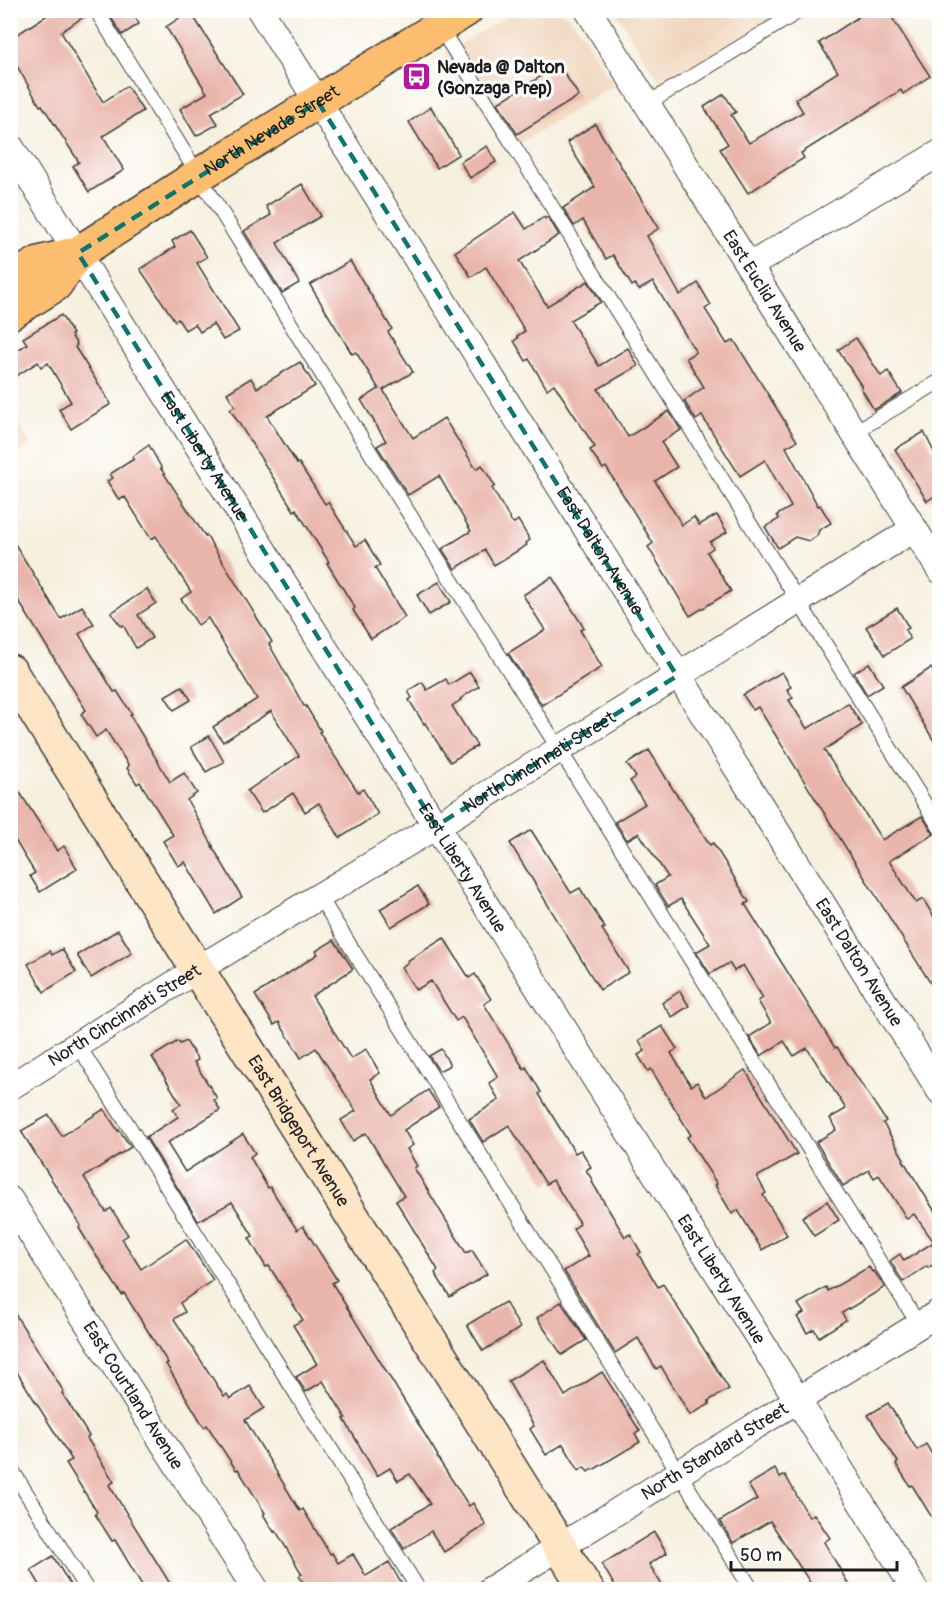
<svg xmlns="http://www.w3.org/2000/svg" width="950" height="1600" font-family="Pangolin,sans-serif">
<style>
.built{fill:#f0d5bc}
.building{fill:#e9b5aa}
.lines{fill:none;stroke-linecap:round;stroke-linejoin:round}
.lane-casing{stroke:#3d3c39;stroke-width:16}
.street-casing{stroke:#3d3c39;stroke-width:28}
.secondary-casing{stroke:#3d3c39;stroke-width:36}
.primary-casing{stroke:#3d3c39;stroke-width:36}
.lane{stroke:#fff;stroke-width:14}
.street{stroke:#fff;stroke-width:26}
.secondary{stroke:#fee5c5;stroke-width:33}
.primary{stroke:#fcbd6f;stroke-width:33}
.marked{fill:none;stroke:#0f766e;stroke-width:4.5;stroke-dasharray:12 8;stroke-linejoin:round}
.labels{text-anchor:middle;stroke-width:6;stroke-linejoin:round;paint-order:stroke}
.poi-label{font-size:18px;font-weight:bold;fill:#1c1c1c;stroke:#fff;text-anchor:start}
.street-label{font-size:18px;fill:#1c1c1c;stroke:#fff}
</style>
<rect width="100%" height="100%" fill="#fff"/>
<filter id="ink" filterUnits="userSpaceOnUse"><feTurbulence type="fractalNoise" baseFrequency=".0167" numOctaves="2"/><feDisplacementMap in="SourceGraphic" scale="12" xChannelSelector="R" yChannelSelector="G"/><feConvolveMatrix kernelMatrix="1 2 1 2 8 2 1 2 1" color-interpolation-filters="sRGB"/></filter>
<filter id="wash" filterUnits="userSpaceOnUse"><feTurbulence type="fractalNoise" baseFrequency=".008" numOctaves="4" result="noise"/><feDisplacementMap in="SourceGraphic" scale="24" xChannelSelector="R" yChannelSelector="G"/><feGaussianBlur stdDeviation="1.35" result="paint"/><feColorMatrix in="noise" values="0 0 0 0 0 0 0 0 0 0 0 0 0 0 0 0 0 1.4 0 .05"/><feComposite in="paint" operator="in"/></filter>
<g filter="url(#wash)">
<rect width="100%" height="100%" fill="#f6f0df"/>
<!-- built -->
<g class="built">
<polygon points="515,11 562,11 576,24 614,85 508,150 446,53"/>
<polygon points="615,11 795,11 665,90"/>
<polygon points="11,412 31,444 11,457 10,457"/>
</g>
<g id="blocks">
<!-- building -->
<g class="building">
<polygon points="55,10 87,10 88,14 61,32 103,102 127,86 143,111 103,136 124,170 89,192 73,166 79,162 42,105 40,106 17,66 10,69 10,39"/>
<polygon points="119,10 131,10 139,24 122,35 110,16"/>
<polygon points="869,10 887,10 930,76 903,94 901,90 801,153 804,158 748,193 720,149 728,144 704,107 724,94 736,112 731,115 749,143 803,112 795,99 838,72 819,43"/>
<polygon points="190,11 243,94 211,113 218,124 196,136 180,109 207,93 166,27"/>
<polygon points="559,65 579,96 517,134 498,103"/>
<polygon points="431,107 459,154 437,168 409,122"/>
<polygon points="595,124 659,228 647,236 680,295 698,283 711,305 705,309 727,344 734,340 797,441 786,447 818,506 820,505 831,523 819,530 817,536 809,541 795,537 778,548 765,527 779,519 777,515 791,507 765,460 740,476 702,416 696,420 684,401 704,387 686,358 696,352 653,282 639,290 635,284 632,286 613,255 606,259 583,220 574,226 563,208 595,187 567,142"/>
<polygon points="487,146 496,162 470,178 460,162"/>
<polygon points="302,184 321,216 277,243 299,283 282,293 244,231 271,215 266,206"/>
<polygon points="515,212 526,229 544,217 545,219 548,217 559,235 519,261 547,306 588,281 601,302 570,320 599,366 628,348 638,366 598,389 628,437 669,411 681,430 661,442 677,467 655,481 682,525 694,517 699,525 717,515 727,532 710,542 713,548 707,552 731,591 690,616 648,547 653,543 606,467 603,469 590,450 595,447 567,404 554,384 547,389 529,359 526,361 514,341 518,338 517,336 525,331 486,267 471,277 455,252"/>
<polygon points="190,230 207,257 197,263 239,331 223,340 213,324 200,332 195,324 185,330 178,319 175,321 140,269 175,247 172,241"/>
<polygon points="350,261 392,329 388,332 413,372 383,390 413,438 444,418 476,469 482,465 495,486 492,488 511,521 514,523 518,520 530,540 526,543 527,545 494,565 485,550 455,569 442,549 471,531 439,476 408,495 377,446 386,441 361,400 379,389 356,352 352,354 310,285"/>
<polygon points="61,315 73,334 71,335 77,345 75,347 111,404 71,429 59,409 71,402 48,363 41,367 38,362 10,380 10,355 27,344 23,338"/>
<polygon points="856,338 881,376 888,371 902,393 874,410 861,388 862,387 838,350"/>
<polygon points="300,362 315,386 267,416 297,464 299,463 325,504 328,502 356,546 365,540 380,565 375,568 405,617 371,639 353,610 355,608 327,563 329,562 296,509 294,511 230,409 235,406 227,393 251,378 257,388"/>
<polygon points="924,432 939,462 939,493 927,501 895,449"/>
<polygon points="149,445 162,469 161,469 205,536 206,535 272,642 269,644 304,706 306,706 321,731 319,732 358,792 363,789 378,814 340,838 319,803 305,812 293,793 262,813 247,791 299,756 271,711 223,742 213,727 257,699 208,618 198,625 181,599 191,592 156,536 151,539 125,497 119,500 107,481 113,478 110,474 134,459 132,457"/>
<polygon points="10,536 61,619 82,606 94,624 79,634 114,692 117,691 132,714 130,715 170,782 184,773 197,793 187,800 213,846 212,846 242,897 216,914 185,862 178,866 163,841 173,835 140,782 137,784 127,768 129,766 106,730 96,737 81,714 86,710 10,587"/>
<polygon points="552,577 584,628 580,630 602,667 542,705 508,653 545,630 523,595"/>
<polygon points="439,582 451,602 429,615 417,595"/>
<polygon points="147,589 156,603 138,615 152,638 136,648 123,625 121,626 111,613"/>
<polygon points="897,608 909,628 905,630 910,639 885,655 866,627"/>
<polygon points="869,663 883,685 867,695 854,673"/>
<polygon points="931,668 939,682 939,749 901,687"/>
<polygon points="470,672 479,686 460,699 461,700 452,706 477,746 450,762 425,723 424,724 409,700 412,698 408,691 422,682 427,690 446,679 449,685"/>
<polygon points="782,672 791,687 787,689 793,698 789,700 807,729 848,703 862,725 824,750 882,840 922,816 934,834 889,861 916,903 923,899 939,925 939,997 758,707 753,710 743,695"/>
<polygon points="182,686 191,700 174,710 165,696"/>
<polygon points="209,736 224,762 206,772 191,747"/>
<polygon points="649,750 674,791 679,798 680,798 710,845 713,843 723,859 749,902 745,904 835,1048 837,1047 886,1121 883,1123 904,1159 903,1160 939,1218 939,1260 928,1268 927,1266 903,1282 890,1261 900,1254 904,1261 934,1242 914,1214 907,1219 879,1175 874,1178 869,1170 843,1186 816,1142 836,1130 830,1118 846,1109 807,1048 794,1056 784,1041 761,1056 749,1037 771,1023 758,1001 763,998 743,965 734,971 729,963 710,974 696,952 710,944 681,899 668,906 655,885 668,877 639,833 627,840 615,822 645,804 630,781 636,777 627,764"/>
<polygon points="10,777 57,851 64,846 77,869 40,892 30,876 35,873 10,832"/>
<polygon points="531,830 571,893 580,888 605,928 602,929 629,972 600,990 510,843"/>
<polygon points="418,886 429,904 391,927 380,909"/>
<polygon points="118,930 132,953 91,978 77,955"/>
<polygon points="444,938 469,978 475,974 491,999 484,1004 524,1069 526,1067 541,1092 539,1094 575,1153 581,1150 591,1167 586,1170 593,1181 592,1182 625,1237 630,1234 641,1252 638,1254 658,1287 663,1284 729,1389 708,1401 710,1404 690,1415 661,1366 656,1369 638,1338 615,1353 564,1271 589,1256 573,1229 580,1224 553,1180 546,1184 509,1125 483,1142 469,1119 499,1100 489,1083 498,1077 462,1017 456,1021 431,981 416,990 401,967 408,963 407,961"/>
<polygon points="334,940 353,969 312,996 351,1059 366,1049 380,1073 370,1079 391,1115 428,1090 439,1107 404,1130 413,1145 407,1149 417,1166 414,1168 466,1253 472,1250 487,1274 450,1297 435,1273 438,1270 396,1201 404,1196 366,1133 353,1141 341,1120 356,1111 316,1048 301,1058 279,1022 274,1025 255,995 318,954 316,951"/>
<polygon points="62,949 76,972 44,992 28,964 50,951 52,955"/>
<polygon points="680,991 689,1006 672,1017 662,1003"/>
<polygon points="662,1026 677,1049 671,1053 691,1086 697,1082 706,1097 745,1070 797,1154 757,1177 766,1193 763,1195 787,1235 762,1250 738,1210 732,1214 715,1185 717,1184 687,1137 691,1135 651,1069 648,1071 638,1055 645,1051 639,1040"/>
<polygon points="178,1041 180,1044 186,1041 198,1060 194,1062 217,1098 214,1100 220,1110 167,1143 185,1172 243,1134 255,1153 250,1157 268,1188 270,1187 297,1230 303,1226 337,1280 332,1283 438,1456 437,1457 469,1506 473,1503 486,1525 444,1552 431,1531 404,1549 391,1528 430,1504 410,1474 398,1481 390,1468 377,1476 344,1419 346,1418 323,1381 306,1392 296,1377 317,1364 293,1325 303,1320 269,1266 266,1267 249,1238 253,1236 232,1202 198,1221 146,1137 178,1117 173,1109 181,1104 152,1057"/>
<polygon points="441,1049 450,1065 439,1071 429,1056"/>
<polygon points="104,1109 118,1131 119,1130 131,1147 84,1177 106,1212 111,1208 128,1235 122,1239 141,1269 186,1239 213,1280 180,1303 185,1312 174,1319 224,1396 227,1394 230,1399 250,1386 264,1408 245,1420 300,1511 303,1509 330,1554 332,1553 338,1563 353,1554 366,1576 389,1562 405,1590 308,1590 299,1576 302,1574 276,1531 274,1532 263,1514 265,1513 238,1469 236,1470 207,1425 204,1427 166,1364 168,1363 124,1293 122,1295 90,1246 79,1228 81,1226 21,1131 49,1115 62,1136"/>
<polygon points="827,1201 839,1220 814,1236 802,1217"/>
<polygon points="869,1267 872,1272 874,1271 885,1287 842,1313 846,1320 819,1337 814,1329 807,1333 797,1317 804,1313 798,1304 826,1287 828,1291"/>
<polygon points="505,1302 520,1328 483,1351 467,1325"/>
<polygon points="561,1302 586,1340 562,1355 537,1318"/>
<polygon points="10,1306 64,1392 62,1393 89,1436 87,1438 114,1482 109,1485 174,1590 145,1590 115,1540 112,1541 95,1514 97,1512 66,1463 72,1460 10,1361"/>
<polygon points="544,1360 565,1396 602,1372 640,1431 635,1434 640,1442 593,1470 592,1469 588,1472 584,1467 579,1471 563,1444 546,1455 530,1429 534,1426 508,1381"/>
<polygon points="888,1403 917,1450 926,1444 939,1466 939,1529 912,1485 910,1486 896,1464 898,1462 868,1415"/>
<polygon points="775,1469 780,1478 785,1475 809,1517 814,1514 830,1538 824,1542 852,1590 815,1590 770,1521 733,1543 720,1521 757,1499 748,1485"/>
<polygon points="654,1532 667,1553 649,1564 665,1590 617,1590 602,1564"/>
<polygon points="53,1556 73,1590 43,1590 31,1570"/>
</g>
</g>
</g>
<g filter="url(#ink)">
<use href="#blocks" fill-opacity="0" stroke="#3d3c39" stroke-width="1.5"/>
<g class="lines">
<defs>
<g id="lane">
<polyline points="96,10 385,476 559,749 919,1325"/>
<polyline points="429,10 940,828"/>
<polyline points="647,104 801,10"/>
<polyline points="853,433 940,381"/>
<polyline points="319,896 752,1590"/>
<polyline points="78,1045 419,1590"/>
<polyline points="10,1467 87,1590"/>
</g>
<g id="street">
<path id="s1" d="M260 10 940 1091"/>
<path id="s2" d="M588 10 940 570"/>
<path id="s3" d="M10 146 436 826 797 1399 915 1590"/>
<polyline points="749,266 940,153"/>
<path id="s4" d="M10 1087 198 969 436 826 914 529"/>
<path id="s5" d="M10 1200 256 1590"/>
<path id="s6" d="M490 1590 940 1312"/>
</g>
<g id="secondary">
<path id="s7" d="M10 671 587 1590"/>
</g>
<g id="primary">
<path id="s8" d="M10 280 39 263 78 253 199 175 466 10"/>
<polyline points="10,313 55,285 78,253"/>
</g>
</defs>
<!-- lane casing -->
<use href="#lane" class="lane-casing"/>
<!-- street casing -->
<use href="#street" class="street-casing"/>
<!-- secondary casing -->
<use href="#secondary" class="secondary-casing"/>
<!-- primary casing -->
<use href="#primary" class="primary-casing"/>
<!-- lane -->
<use href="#lane" class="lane"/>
<!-- street -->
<use href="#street" class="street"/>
<!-- secondary -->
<use href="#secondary" class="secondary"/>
<!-- primary -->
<use href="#primary" class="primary"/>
</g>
</g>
<!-- marked area -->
<path class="marked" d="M318 102 677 676 436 826 78 253Z"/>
<!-- icons -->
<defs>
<symbol id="bus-square" viewBox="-11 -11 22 22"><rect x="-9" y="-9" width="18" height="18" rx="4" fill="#b5179e" stroke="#fff"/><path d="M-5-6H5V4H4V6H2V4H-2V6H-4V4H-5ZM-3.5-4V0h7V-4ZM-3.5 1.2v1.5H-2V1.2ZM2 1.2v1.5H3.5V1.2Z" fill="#fff"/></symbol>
</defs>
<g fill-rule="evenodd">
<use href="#bus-square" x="400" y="60" width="33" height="33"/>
</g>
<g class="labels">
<!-- poi labels -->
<g class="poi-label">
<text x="437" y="73">Nevada @ Dalton<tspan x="437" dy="21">(Gonzaga Prep)</tspan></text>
</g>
<!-- street labels -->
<g class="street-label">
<text dy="6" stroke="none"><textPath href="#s8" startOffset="303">North Nevada Street</textPath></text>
<text dy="6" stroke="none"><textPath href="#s2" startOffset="332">East Euclid Avenue</textPath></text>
<text dy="6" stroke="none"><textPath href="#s3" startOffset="366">East Liberty Avenue</textPath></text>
<text dy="6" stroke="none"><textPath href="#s1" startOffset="639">East Dalton Avenue</textPath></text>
<text dy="6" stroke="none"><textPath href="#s4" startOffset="621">North Cincinnati Street</textPath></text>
<text dy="6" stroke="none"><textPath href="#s3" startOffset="852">East Liberty Avenue</textPath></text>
<text dy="6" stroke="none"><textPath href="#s1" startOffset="1125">East Dalton Avenue</textPath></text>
<text dy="6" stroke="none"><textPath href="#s4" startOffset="135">North Cincinnati Street</textPath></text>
<text dy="6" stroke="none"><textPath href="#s7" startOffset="543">East Bridgeport Avenue</textPath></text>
<text dy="6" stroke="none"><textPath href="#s3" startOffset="1338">East Liberty Avenue</textPath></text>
<text dy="6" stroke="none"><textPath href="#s5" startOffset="231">East Courtland Avenue</textPath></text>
<text dy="6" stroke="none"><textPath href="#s6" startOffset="264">North Standard Street</textPath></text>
</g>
</g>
<!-- margin -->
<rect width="950" height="1600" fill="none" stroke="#fff" stroke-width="36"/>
<!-- scale -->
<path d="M731 1561v9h166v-9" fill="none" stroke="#1c1c1c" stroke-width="3"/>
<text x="740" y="1561" font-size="18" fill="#1c1c1c" stroke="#ffffff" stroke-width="4.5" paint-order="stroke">50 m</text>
</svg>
